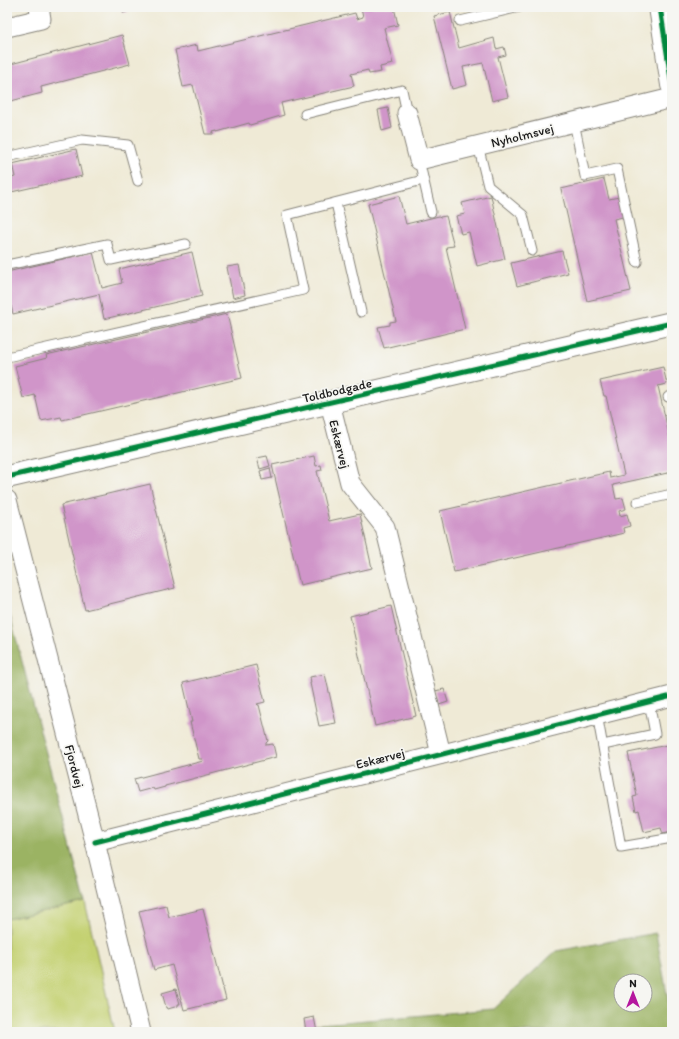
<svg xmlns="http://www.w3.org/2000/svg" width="679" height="1039" font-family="Itim,sans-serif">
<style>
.green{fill:#c4d172;stroke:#707647}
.forest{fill:#9bb364;stroke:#5c6840;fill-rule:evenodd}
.building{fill:#d095c9}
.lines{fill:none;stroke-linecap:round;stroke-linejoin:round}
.lane-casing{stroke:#868379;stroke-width:11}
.street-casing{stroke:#868379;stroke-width:21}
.secondary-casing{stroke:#868379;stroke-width:24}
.lane{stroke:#fff;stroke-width:9}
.street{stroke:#fff;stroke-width:19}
.secondary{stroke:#fff;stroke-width:22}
.cycleway-casing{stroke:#f6f6f2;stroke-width:8}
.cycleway{stroke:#00873e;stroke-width:5}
.labels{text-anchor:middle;stroke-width:3.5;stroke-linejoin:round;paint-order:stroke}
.street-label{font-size:13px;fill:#1c1c1c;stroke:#f6f6f2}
</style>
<rect width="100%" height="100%" fill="#f6f6f2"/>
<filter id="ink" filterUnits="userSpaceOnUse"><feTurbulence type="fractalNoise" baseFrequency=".025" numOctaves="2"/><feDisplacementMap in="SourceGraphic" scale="8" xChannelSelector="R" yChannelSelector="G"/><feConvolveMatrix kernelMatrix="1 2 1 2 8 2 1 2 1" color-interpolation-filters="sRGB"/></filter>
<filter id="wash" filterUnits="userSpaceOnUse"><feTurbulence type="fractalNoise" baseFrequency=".012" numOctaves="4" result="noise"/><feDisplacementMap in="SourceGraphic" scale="16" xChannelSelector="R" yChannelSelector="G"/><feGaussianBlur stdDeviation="0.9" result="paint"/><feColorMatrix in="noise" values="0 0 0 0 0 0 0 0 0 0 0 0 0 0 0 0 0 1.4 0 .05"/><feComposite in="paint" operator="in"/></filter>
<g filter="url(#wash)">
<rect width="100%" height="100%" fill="#efead6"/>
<!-- green -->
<polygon class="green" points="85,902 115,1032 7,1032 7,919"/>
<!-- forest -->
<g class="forest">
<polygon points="7,604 85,902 7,919"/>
<path d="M656 933 672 1022V1032H285L321 1024 493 1009 556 951ZM621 981H645V1005H621Z"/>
</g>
<g id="blocks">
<!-- building -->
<g class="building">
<polygon points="122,7 128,7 129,11 123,13"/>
<polygon points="361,7 394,7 398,25 384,28 393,64 380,67 381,72 369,74 368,70 351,74 354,86 281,103 284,115 250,125 249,123 217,132 217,131 213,132 214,134 205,134 193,85 183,87 175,50 197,45 198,51 355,13 357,19 363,17"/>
<polygon points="450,12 459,48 494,38 496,49 504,47 506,55 498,57 508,97 492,101 483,63 463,67 467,85 452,89 434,16"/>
<polygon points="122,35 130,64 41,87 42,93 7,102 7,65"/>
<polygon points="388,108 392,128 382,131 378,110"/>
<polygon points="76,149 82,176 7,193 7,179 15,177 12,164"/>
<polygon points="604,179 609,199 619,197 623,217 614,219 631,291 587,301 561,189"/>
<polygon points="399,196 406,224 439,216 440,217 446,216 454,246 446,247 465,329 384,348 378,327 390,325 390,322 396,321 368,204"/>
<polygon points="491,196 505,259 477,266 469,232 461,234 456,216 465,214 462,203"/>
<polygon points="562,251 568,273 517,286 511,263"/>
<polygon points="93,252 102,288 122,283 119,269 192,252 202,296 104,319 99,294 13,314 7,289 7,272"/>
<polygon points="239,265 245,295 233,298 227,267"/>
<polygon points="227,314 242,378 62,420 61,417 41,421 35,395 23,398 15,366 47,358 46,355"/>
<polygon points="663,367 667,384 658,386 672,448 672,472 613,485 616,499 623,498 626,509 619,511 620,516 627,514 630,526 623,528 624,533 454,572 440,511 609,472 610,478 624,475 606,396 604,396 600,381"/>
<polygon points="267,456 270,466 260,469 257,458"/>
<polygon points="314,456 316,466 321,465 322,470 317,471 329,521 360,514 372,568 300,585 272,465"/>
<polygon points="270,468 272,478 262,480 260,471"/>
<polygon points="150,484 175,588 85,610 61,505"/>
<polygon points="391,606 416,716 375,726 350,616"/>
<polygon points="256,665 265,702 257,704 258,705 259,705 268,741 266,743 266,745 273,744 276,757 165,786 165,787 154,790 153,788 138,792 134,779 203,761 202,759 199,759 190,722 192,722 183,683"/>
<polygon points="325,674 336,723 319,726 310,683 311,683 310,677"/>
<polygon points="444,689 448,702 439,705 435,691"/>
<polygon points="672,744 672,832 663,834 661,828 644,832 639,810 636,811 633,797 637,796 628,753"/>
<polygon points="166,905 169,917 203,909 226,1000 184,1010 172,965 154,970 139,911"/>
<polygon points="176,989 180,1004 178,1004 178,1006 168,1009 167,1007 166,1007 162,993"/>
<polygon points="314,1017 317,1032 306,1032 304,1019"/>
</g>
</g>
</g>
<g filter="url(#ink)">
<use href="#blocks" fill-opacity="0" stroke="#868379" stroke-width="1"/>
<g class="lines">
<defs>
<g id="lane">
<polyline points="460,21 520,7"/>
<polyline points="305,114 402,90 407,113"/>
<polyline points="574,122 585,176 617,169 637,262"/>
<polyline points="478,145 488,186 523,215 532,251"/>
<polyline points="7,157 82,140 128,145 138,181"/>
<polyline points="419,160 431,212"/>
<polyline points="336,203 361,312"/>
<polyline points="7,265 107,244 111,260 186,244"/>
<polyline points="7,357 303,290 287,215 423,180"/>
<polyline points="668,397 672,396"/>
<polyline points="637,502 672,494"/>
<polyline points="597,714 621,847 672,838"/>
<polyline points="603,745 655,734 649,702"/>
</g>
<g id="street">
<polyline points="7,27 41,19 39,7"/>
<polyline points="407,113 419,160 672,98"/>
<polyline points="330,403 350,483 385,527 441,754"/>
<polyline points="7,500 95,842 141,1032"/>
<polyline points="95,842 672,696"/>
</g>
<g id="secondary">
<polyline points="660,7 672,85"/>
<polyline points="7,477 672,323"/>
</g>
</defs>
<!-- lane casing -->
<use href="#lane" class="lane-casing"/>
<!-- street casing -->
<use href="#street" class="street-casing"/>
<!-- secondary casing -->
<use href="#secondary" class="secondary-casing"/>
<!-- lane -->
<use href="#lane" class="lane"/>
<!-- street -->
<use href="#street" class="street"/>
<!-- secondary -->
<use href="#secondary" class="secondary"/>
<defs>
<g id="cycleway">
<polyline points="660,7 672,85"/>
<polyline points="7,477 672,323"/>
<polyline points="95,842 672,696"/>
</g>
</defs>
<!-- cycleway casing -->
<use href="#cycleway" class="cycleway-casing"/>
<!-- cycleway -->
<use href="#cycleway" class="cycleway"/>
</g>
</g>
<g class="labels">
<!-- street labels -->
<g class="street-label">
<text transform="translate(522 135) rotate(-14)" y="5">Nyholmsvej</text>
<text transform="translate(337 390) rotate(-13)" y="5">Toldbodgade</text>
<text transform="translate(340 444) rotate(76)" y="5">Eskærvej</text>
<text transform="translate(380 758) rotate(-14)" y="5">Eskærvej</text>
<text transform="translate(75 766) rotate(76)" y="5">Fjordvej</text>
</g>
</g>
<!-- margin -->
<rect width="679" height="1039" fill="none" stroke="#f6f6f2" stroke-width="24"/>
<!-- north arrow -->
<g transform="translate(633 993)"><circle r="19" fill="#f6f6f2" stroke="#9f9f9c"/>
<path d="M0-3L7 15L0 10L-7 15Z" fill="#b5179e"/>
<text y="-6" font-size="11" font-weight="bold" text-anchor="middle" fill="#1c1c1c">N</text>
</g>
</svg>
